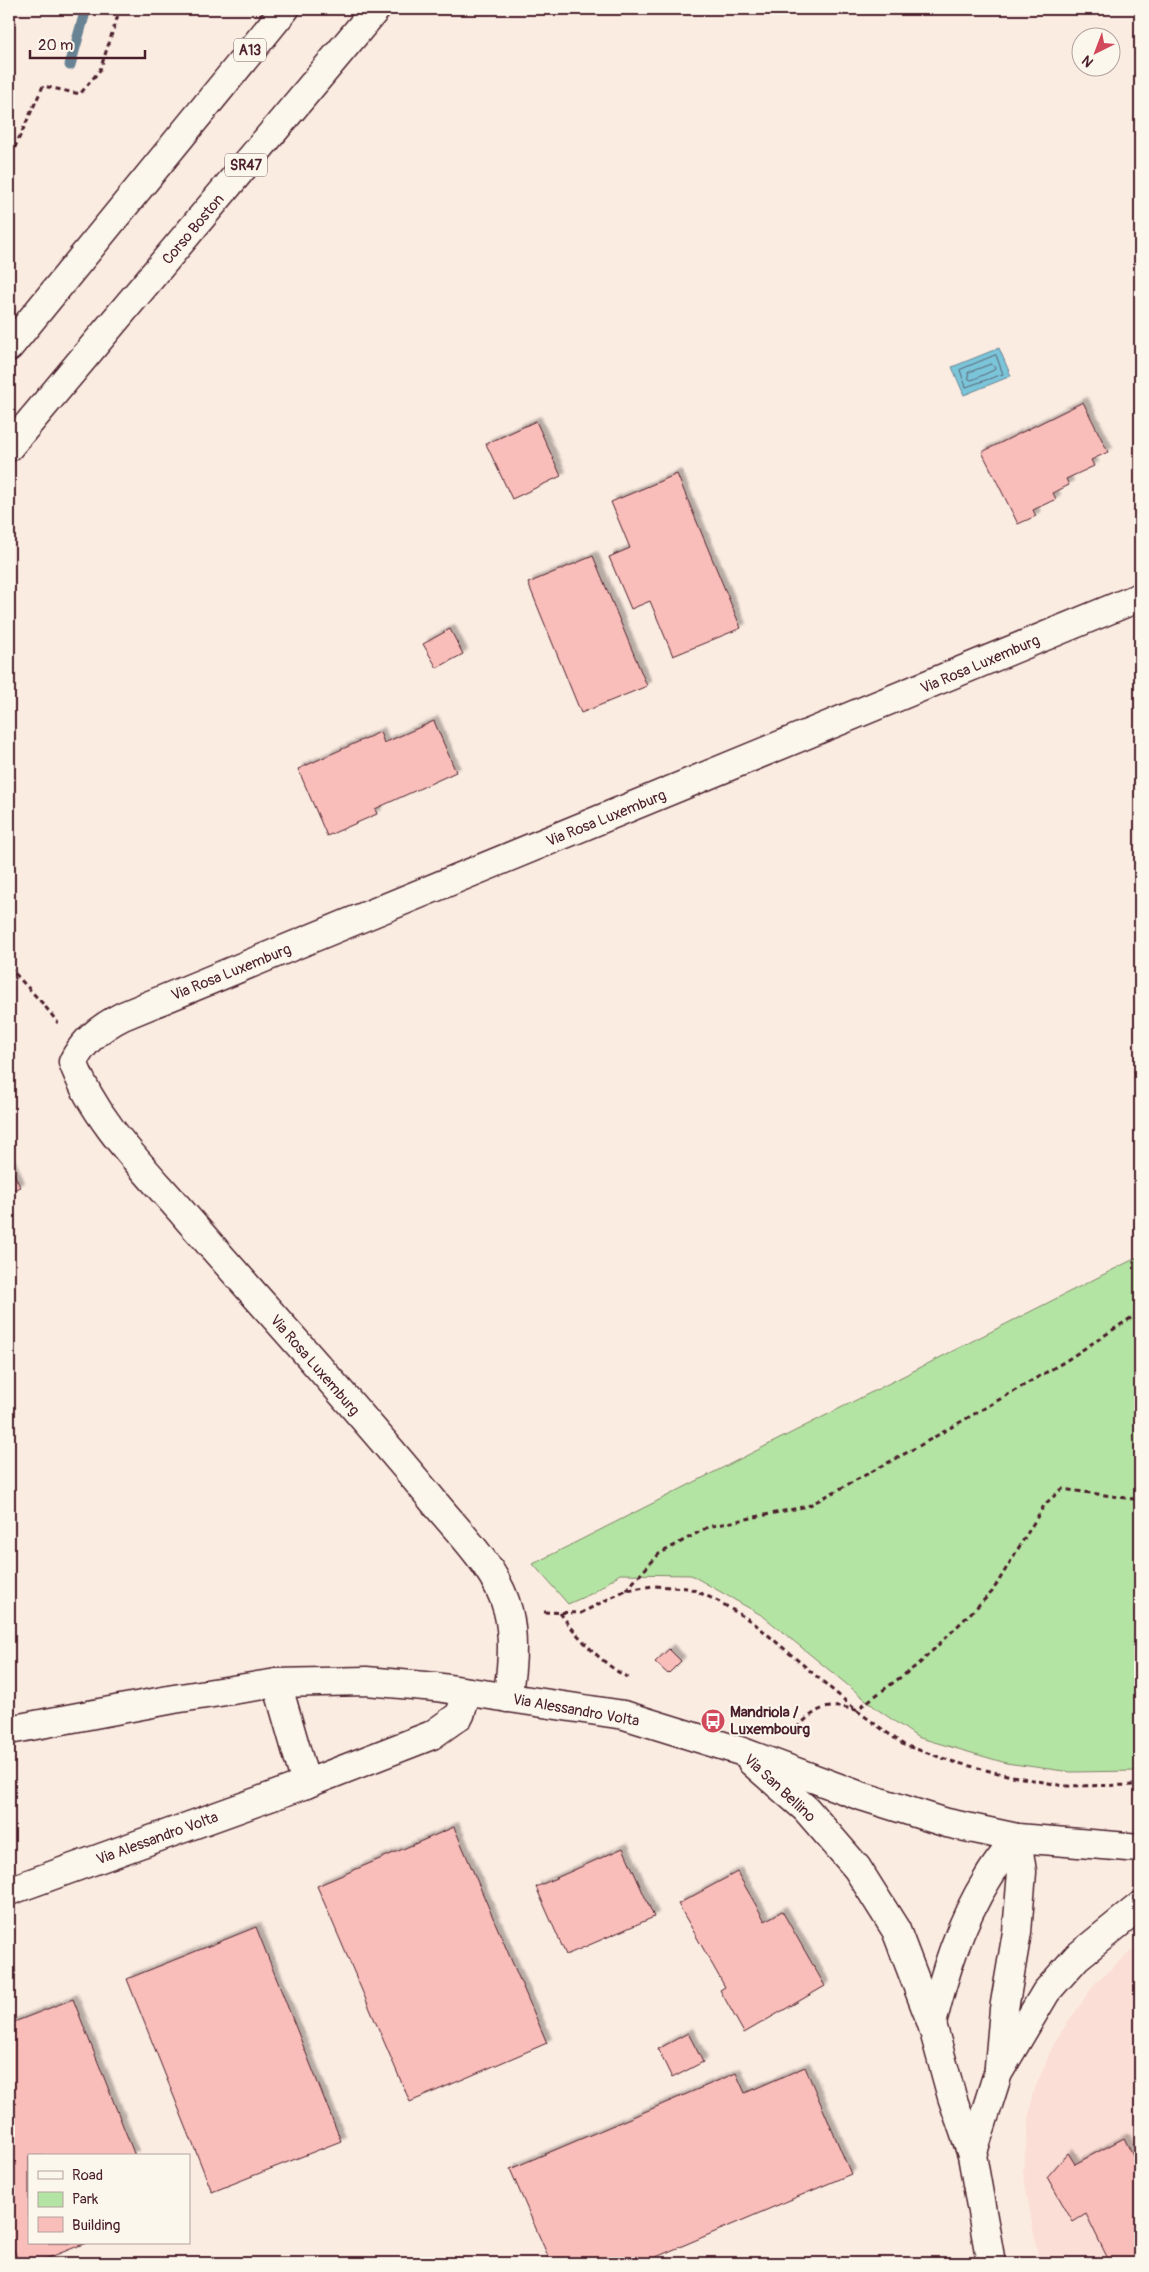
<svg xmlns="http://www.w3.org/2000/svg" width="1149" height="2272" font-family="Pangolin,sans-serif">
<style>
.built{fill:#fbded6}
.green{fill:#b4e4a3;stroke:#7f8267}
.water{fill:#7ac5d9;stroke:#678393}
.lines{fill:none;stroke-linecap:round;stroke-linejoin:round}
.shore{stroke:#5d6171;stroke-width:1}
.stream{stroke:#678393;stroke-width:11}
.building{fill:#fabeba;stroke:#4a1f2b;filter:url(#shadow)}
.minor-casing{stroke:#4a1f2b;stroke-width:31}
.highway-casing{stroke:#4a1f2b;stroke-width:31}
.path{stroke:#4a1f2b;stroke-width:3;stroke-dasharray:5 4;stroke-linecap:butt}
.minor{stroke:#fbf7ec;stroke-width:28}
.highway{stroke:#fbf7ec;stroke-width:28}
.labels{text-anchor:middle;stroke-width:4;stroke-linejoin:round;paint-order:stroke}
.shield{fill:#fbf7ec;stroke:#7f6065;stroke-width:1}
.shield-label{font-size:14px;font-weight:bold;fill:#4a1f2b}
.street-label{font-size:15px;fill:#4a1f2b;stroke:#fbf7ec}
.poi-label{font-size:15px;font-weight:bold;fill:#4a1f2b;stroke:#fbf7ec;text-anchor:start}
</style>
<defs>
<filter id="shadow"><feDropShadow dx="4.5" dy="-4.5" stdDeviation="1" flood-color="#0004"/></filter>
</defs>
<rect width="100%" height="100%" fill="#fbece2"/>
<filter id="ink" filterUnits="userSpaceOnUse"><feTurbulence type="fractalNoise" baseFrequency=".02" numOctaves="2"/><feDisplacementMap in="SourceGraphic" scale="10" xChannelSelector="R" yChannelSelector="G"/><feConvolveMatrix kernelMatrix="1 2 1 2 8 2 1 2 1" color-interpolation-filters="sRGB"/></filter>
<g filter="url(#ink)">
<!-- built -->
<polygon class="built" points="1140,1943 1140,2263 1039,2263 1023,2172 1032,2095 1054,2043 1095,1983"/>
<!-- green -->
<polygon class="green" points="1140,1256 1140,1771 1071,1772 1006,1763 917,1737 877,1709 763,1616 691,1575 620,1574 593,1593 568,1604 533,1564"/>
<!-- water -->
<polygon class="water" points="999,348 1011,376 964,395 952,367"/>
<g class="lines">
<!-- shore -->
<g class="shore">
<polygon points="996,355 1003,374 966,387 960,370"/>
<polygon points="992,364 995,368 994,370 972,380 969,379 968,373"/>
</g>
<!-- stream -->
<polyline class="stream" points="70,65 86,9"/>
</g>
<!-- building -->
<g class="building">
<polygon points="1083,402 1108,452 1091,460 1094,466 1066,479 1069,485 1053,493 1056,499 1033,510 1036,516 1018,524 982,452"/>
<polygon points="536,421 561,476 512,499 486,444"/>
<polygon points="677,474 741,628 673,656 650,601 631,609 609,557 630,548 611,502"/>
<polygon points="593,556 647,686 581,713 528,583"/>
<polygon points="450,629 463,654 437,668 423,644"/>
<polygon points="434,721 456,772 375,809 377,814 327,836 298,769 380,732 384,743"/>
<polygon points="9,1162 20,1187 9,1192"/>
<polygon points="669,1649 681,1661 668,1674 655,1662"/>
<polygon points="454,1827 547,2043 410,2102 317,1886"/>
<polygon points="623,1848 654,1917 566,1955 536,1887"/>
<polygon points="737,1872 765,1921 782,1911 825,1986 744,2033 720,1990 725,1987 678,1904"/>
<polygon points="256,1927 341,2141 212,2192 127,1979"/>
<polygon points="73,1999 135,2156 29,2156 29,2243 86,2243 35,2263 19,2263 9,2237 9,2024"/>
<polygon points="688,2033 703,2062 672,2078 658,2049"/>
<polygon points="805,2067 851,2174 642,2263 551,2263 510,2169 736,2073 745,2093"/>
<polygon points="1124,2138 1140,2170 1140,2263 1110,2263 1086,2214 1073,2222 1047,2177 1068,2153 1075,2164"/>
</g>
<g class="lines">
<defs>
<g id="minor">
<polyline points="277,1683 306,1784"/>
<path d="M507 1698C512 1670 515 1639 508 1611 497 1567 457 1531 430 1497 352 1402 268 1311 187 1218 146 1170 95 1122 73 1062 83 1041 103 1026 123 1016L1140 597"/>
<polyline points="9,1730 174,1699 277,1683 366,1681 436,1687 624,1715 740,1751 858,1795 947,1823 1017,1838 1140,1848"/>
<polyline points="752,1762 806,1809 857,1868 896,1930 932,2024 952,2097 972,2155 991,2263"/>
<polyline points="9,1891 306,1784 432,1735 460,1715 467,1692"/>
<path d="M932 2024C944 1974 960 1922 988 1878 996 1864 1007 1851 1017 1838"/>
<polyline points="999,2066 1004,2009 1017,1932 1022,1872 1017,1838"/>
<polyline points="972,2155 998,2073 1046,1992 1077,1957 1140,1906"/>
</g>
<g id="highway">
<polyline points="9,347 285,9"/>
<polyline points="9,447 376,9"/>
</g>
</defs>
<!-- minor casing -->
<use href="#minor" class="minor-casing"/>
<!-- highway casing -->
<use href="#highway" class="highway-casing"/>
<!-- path -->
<g class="path">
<polyline points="9,155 15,147 43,86 80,94 100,70 120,9"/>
<polyline points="9,967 44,1005 58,1023"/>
<polyline points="626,1590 659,1554 708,1527 808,1506 919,1446 1064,1362 1140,1312"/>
<polyline points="544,1612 581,1613 626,1590 653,1586 689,1588 718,1601 754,1623 856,1710 904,1745 954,1762 1002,1774 1064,1786 1140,1785"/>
<path d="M560 1613C579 1638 602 1665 631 1679"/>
<path d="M790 1734C814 1712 820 1701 856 1710L920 1663 992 1592 1045 1504 1062 1489 1140 1500"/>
</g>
<!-- minor -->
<use href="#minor" class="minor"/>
<!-- highway -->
<use href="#highway" class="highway"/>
</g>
</g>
<!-- icons -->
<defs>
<symbol id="bus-disc" viewBox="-11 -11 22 22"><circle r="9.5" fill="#d1495b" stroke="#fbf7ec"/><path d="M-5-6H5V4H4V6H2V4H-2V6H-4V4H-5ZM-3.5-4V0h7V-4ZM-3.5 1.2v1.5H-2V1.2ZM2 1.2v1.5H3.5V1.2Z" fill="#fff"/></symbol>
</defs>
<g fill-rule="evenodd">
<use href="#bus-disc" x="699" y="1707" width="28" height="28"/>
</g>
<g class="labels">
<!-- shield labels -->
<g class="shield">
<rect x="234" y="38.5" width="32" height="23" rx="4"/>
<rect x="225" y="153.5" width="42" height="23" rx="4"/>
</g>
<g class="shield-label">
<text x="250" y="55">A13</text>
<text x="246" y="170">SR47</text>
</g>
<!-- street labels -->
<g class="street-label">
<text transform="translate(193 229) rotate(-50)" y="5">Corso Boston</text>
<text transform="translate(980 664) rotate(-23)" y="5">Via Rosa Luxemburg</text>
<text transform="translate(606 818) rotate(-22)" y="5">Via Rosa Luxemburg</text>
<text transform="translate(231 972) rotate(-22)" y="5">Via Rosa Luxemburg</text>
<text transform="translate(315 1365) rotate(49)" y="5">Via Rosa Luxemburg</text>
<text transform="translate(576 1710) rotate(10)" y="5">Via Alessandro Volta</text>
<text transform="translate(780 1788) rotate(43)" y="5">Via San Bellino</text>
<text transform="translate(157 1838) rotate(-20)" y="5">Via Alessandro Volta</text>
</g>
<!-- poi labels -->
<g class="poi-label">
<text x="730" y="1717">Mandriola /<tspan x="730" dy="17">Luxembourg</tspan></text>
</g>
</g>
<!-- margin -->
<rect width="1149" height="2272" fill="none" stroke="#fbf7ec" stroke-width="30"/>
<rect x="15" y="15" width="1119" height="2242" fill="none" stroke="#4a1f2b" stroke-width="2" filter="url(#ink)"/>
<!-- legend -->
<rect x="28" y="2154" width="162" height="90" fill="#fbf7ec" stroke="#b4a19f"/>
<rect x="38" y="2171" width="25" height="8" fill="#fbf7ec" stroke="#b4a19f"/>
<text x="72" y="2180" font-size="15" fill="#4a1f2b">Road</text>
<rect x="38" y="2192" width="25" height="15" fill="#b4e4a3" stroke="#b4a19f"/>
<text x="72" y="2204" font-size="15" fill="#4a1f2b">Park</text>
<rect x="38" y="2217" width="25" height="15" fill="#fabeba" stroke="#b4a19f"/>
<text x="72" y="2230" font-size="15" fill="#4a1f2b">Building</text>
<!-- north arrow -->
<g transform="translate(1096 52) rotate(222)"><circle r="24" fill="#fbf7ec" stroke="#b4a19f"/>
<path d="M0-4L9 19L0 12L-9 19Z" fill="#d1495b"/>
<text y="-8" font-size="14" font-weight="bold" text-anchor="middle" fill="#4a1f2b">N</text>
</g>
<!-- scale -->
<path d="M30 50v8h115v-8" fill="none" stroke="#4a1f2b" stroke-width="2.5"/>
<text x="38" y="50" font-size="15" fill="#4a1f2b" stroke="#fbf7ec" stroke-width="4" paint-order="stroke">20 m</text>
</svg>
